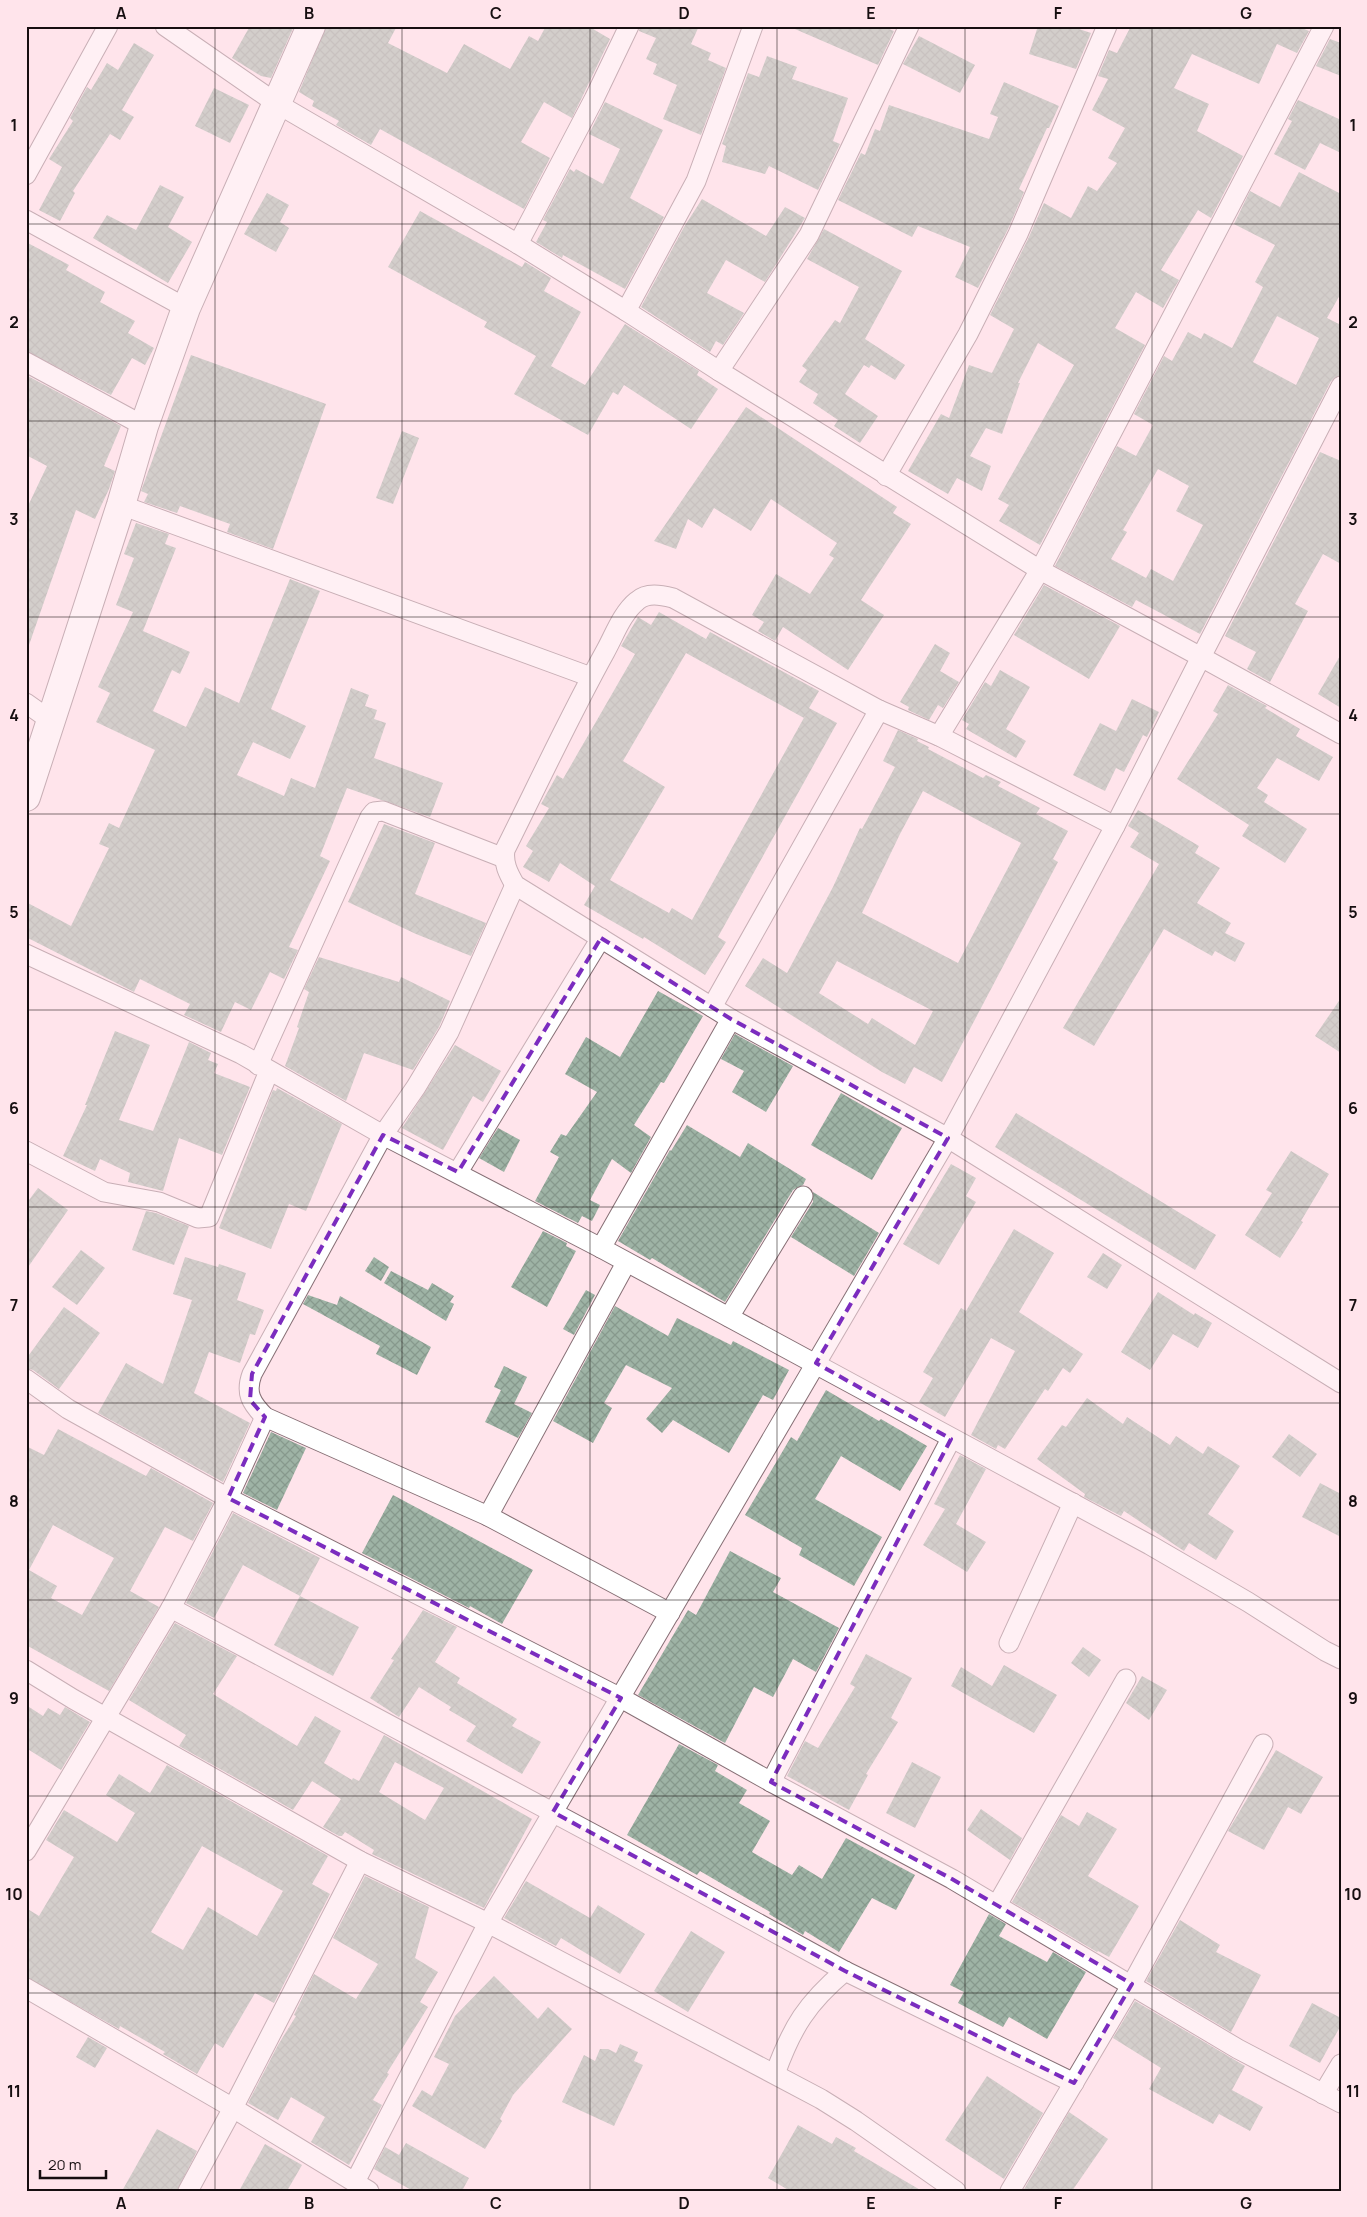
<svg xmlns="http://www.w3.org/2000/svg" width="1367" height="2217" font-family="Manrope,sans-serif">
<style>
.building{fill:url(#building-cross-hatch);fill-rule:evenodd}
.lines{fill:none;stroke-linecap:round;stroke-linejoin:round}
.street-casing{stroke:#866f75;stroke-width:21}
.highway-casing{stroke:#866f75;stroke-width:30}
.street{stroke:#fff;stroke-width:19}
.highway{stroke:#fff;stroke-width:28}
.marked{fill:none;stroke:#7b2cbf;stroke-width:4;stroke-dasharray:10 6;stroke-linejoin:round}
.grid{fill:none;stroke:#160e10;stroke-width:1;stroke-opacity:0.55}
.neatline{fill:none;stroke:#160e10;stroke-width:2}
.grid-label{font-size:16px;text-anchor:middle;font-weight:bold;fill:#160e10}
</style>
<defs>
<pattern id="building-cross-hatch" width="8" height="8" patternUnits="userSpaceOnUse" patternTransform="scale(1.25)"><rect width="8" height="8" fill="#9eb3a5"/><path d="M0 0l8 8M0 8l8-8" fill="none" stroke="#87998d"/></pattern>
</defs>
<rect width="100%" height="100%" fill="#ffe4eb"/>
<!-- building -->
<g class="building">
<polygon points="250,26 294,26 271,78 261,76 232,58"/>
<polygon points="326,26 397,26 388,43 447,73 464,44 510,69 529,36 538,41 546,26 588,26 610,39 572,118 544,102 521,142 550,158 524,209 380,129 371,145 336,125 339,121 312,106 314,101 299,92"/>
<polygon points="640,26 699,26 691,44 711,53 708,60 726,68 701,135 663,119 677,85 653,74 657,64 646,59 656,38 639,31"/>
<polygon points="788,26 882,26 894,31 878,65"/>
<polygon points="1038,26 1070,26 1091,33 1076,69 1029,54"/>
<polygon points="1131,26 1297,26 1309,31 1297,53 1277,44 1259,84 1192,54 1174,88 1209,104 1197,131 1243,156 1211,218 1198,210 1161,270 1179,280 1163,308 1136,292 1115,328 1145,345 1040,545 999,521 1009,505 998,499 1074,365 1038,343 1018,383 1020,383 1002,434 986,428 970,456 991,466 982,491 957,478 948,494 908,471 941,414 949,418 969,365 992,373 1014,329 990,315 1028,239 1044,203 1071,218 1088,186 1097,191 1117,163 1108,158 1125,128 1092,110 1108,79 1098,76 1109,50 1117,53"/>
<polygon points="919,36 975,65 960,93 903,64"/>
<polygon points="1330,39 1341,43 1341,76 1316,66"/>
<polygon points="134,43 154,55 122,110 134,117 120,140 110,134 73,191 75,193 60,221 39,210 62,167 49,159 73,121 70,118 87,87 91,90 107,63 118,70"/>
<polygon points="767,56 797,67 792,79 848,98 833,141 840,144 818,190 769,166 765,174 722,162 726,146 722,144 748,73 759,77"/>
<polygon points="1004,82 1059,106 1049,128 1047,128 1019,189 1024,192 1008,229 978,288 955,277 970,247 918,226 912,237 838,200 861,153 865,155 875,129 880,131 889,105 989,139 998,117 990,114"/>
<polygon points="214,88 249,105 230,143 195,126"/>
<polygon points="1298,100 1341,120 1341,153 1320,143 1305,170 1274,154 1292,121 1288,119"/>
<polygon points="605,102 663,130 630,198 664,217 625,289 563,255 562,258 536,242 547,222 543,220 570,169 574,172 576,169 603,184 620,149 589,134"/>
<path d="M1299 172 1341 194V293L1327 318 1341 325V375L1331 381 1200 634 1136 600 1132 607 1055 566 1117 446 1136 456 1153 425 1134 414 1164 356 1172 361 1188 332 1201 339 1204 333 1232 348 1263 287 1255 282 1275 245 1234 224 1250 191 1280 207ZM1277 316 1319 338 1296 385 1253 362ZM1158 469 1189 486 1176 511 1203 525 1173 581 1151 569 1146 578 1111 559 1127 532 1123 530Z"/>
<polygon points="160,185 184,197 168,227 192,242 168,283 93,238 107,215 136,230"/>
<polygon points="267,193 289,205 280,222 289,228 276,252 244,234"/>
<polygon points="702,199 766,236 785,207 805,218 765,282 726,260 707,293 744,313 723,345 716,341 710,352 641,307 684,227"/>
<polygon points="420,211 522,267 525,262 551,278 544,291 581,312 551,366 585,385 625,324 699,371 697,375 718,389 691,429 624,385 618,395 613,392 588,435 514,394 536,356 484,327 487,322 388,267"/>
<polygon points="824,229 902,271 865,339 905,365 895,380 871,365 869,368 864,365 845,394 878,416 860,443 834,426 838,420 813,403 818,394 799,382 807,370 802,366 835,320 840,323 859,287 807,259"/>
<polygon points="26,242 69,265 66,270 105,292 100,302 135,321 128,333 154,348 145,365 132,358 111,395 26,351"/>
<polygon points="191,355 326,404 273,549 227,532 230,524 180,506 177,513 144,502 148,494 141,491"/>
<polygon points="26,375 121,426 104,466 115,471 109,489 95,519 76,510 29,645 26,644 26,510 47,466 26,455"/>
<polygon points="746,407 897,507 893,513 911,524 861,600 884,615 848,670 783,627 775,641 758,631 764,622 752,615 776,574 810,594 834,558 829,555 837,543 771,499 751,531 714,508 702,528 688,519 676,549 654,541"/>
<polygon points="402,431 419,438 393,504 376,498"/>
<polygon points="1320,452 1341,461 1341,564 1323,554 1295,604 1308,611 1270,682 1247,669 1256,652 1225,636"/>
<polygon points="136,523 169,534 165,544 176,548 143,631 190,652 180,674 172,670 153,711 186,727 205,687 239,703 290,579 320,591 271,709 306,726 290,759 253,742 237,775 284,796 291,778 315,788 351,688 369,695 365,706 377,710 374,719 386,723 374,758 443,783 430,817 347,788 320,856 330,861 289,947 298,950 284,979 270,972 251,1010 235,1002 221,1032 184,1015 190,1004 140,979 134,992 26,937 26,902 71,926 109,848 99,844 109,823 119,828 155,750 96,722 110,693 98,687 133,612 116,605 134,558 124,554"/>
<polygon points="1044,585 1120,626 1089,679 1014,635"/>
<path d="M659 612 706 639 710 632 819 691 809 708 837 723 718 937 726 942 705 975 644 937 643 939 584 905 595 886 560 863 549 882 523 867 533 851 526 846 549 808 541 804 557 775 563 779 635 654 621 646 638 617 651 625ZM686 653 804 718 806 714 692 920 672 908 669 913 610 880 665 787 623 761Z"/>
<polygon points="935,644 950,653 940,671 959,682 943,708 938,705 929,720 908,710 909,707 900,702"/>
<polygon points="1341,654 1341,708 1318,694"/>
<polygon points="1000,670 1030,687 1006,729 1026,741 1016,758 966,729 969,724 962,720 985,682 991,686"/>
<polygon points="1228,685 1267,706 1265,708 1300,729 1296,736 1333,757 1319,781 1277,758 1257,788 1268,795 1264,802 1307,829 1285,863 1242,836 1249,825 1177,779 1218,714 1213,711"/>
<polygon points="1132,699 1159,712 1147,737 1143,735 1124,772 1116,768 1105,791 1073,775 1100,723 1116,731"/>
<path d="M898 730 918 739 917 741 929 747 928 749 983 778 986 775 1001 782 998 786 1040 808 1036 814 1068 831 1053 859 1058 862 942 1082 914 1067 905 1084 882 1072 745 986 763 958 787 973 833 887 860 828 862 829 895 767 883 761ZM923 791 1021 843 958 963 862 913 900 834ZM837 961 933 1011 915 1045 872 1018 868 1024 819 993Z"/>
<polygon points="1138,810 1199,846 1195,853 1220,868 1197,903 1231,923 1225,933 1245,943 1235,962 1215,951 1212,956 1164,929 1094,1046 1063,1028 1159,864 1130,847 1139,833 1128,826"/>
<polygon points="384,824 435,843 415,894 486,923 471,956 416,934 348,902"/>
<polygon points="319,957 399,982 401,977 450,1001 439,1027 413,1070 364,1053 346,1101 285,1066 299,1028 297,1027 309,992 304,989"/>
<polygon points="658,991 703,1016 664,1083 661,1082 634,1125 651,1137 631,1173 612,1159 590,1200 600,1205 592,1221 582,1216 578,1223 535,1201 559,1157 550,1152 561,1134 566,1136 597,1092 565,1074 586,1037 620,1057"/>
<polygon points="1341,998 1341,1053 1315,1036"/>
<polygon points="115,1031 150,1045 119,1120 153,1131 189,1042 211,1053 208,1060 218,1064 214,1073 250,1087 222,1155 179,1138 163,1191 128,1182 130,1173 100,1159 95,1171 63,1156 87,1105 85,1105"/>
<polygon points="735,1034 793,1066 766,1112 732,1092 744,1071 721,1059"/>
<polygon points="455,1045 501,1071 483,1102 473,1096 443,1150 402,1128"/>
<polygon points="277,1088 342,1124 306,1211 289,1204 271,1249 219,1228 273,1090 276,1091"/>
<polygon points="841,1093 902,1128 872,1180 811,1145"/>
<polygon points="1016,1113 1216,1235 1195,1270 995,1147"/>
<polygon points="687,1125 740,1157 748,1143 806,1179 803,1185 793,1190 725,1302 652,1258 650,1260 618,1241 670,1150 671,1151"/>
<polygon points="498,1128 520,1140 504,1172 479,1158"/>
<polygon points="1291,1151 1329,1174 1301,1221 1303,1222 1280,1258 1245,1235 1272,1193 1266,1190"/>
<polygon points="951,1164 976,1178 966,1196 976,1202 939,1265 903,1244"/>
<polygon points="38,1188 68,1210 26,1270 26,1204"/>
<polygon points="813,1192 879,1233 854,1276 791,1237 813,1202"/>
<polygon points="146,1211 156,1213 189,1226 174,1265 132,1250"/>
<polygon points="1014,1229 1054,1253 1019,1312 1083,1354 1070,1373 1063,1368 1048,1391 1045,1389 1005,1449 998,1445 996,1449 971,1435 1015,1351 991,1338 945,1417 919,1402 933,1378 923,1372 961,1308 966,1311"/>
<polygon points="543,1231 567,1243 566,1246 576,1251 547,1307 511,1287"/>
<polygon points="81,1250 105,1268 77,1305 52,1287"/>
<polygon points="1103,1253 1122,1265 1107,1289 1087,1277"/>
<polygon points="185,1257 218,1267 219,1264 246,1273 237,1300 264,1310 255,1335 250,1334 240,1363 209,1352 194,1393 250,1423 223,1482 98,1413 126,1363 163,1384 192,1300 173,1294"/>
<polygon points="374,1257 389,1267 381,1281 365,1271"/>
<polygon points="391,1271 428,1290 432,1283 454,1296 450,1302 454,1304 446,1321 384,1283"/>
<polygon points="586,1290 595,1295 574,1335 563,1329"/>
<polygon points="1158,1292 1194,1315 1195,1313 1212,1323 1198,1348 1173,1334 1150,1370 1121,1352"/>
<polygon points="308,1295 337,1305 340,1296 431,1347 417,1375 376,1354 380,1346 303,1304"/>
<polygon points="615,1306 668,1336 677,1318 731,1345 733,1341 789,1370 773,1400 763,1395 729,1453 673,1420 662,1433 646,1419 672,1388 626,1365 604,1403 612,1408 593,1443 553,1421"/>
<polygon points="64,1307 100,1333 59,1389 33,1370 26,1368 26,1359"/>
<polygon points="504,1366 527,1377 514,1404 532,1413 518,1438 485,1422 501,1390 494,1387"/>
<polygon points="826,1390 879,1421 881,1419 927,1446 900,1491 841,1456 815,1499 882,1537 854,1586 799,1555 802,1548 745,1515 791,1437 797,1441"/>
<polygon points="1087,1398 1123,1424 1127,1417 1170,1445 1176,1436 1203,1454 1208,1446 1240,1466 1208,1514 1234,1531 1216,1560 1189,1543 1184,1551 1124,1511 1121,1516 1084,1497 1085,1494 1037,1459 1062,1425 1066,1427"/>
<path d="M58 1429 146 1476 151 1468 213 1503 193 1541 165 1527 130 1591 159 1607 109 1691 26 1645V1446L44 1455ZM53 1525 114 1558 82 1615 51 1598 57 1586 29 1570Z"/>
<polygon points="271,1432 306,1448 277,1510 243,1493"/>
<polygon points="1289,1434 1317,1454 1300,1477 1272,1457"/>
<polygon points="960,1455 986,1469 956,1524 986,1542 967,1572 923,1545 945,1509 934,1504"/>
<polygon points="1320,1483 1341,1494 1341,1537 1302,1517"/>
<polygon points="393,1495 533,1570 502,1624 470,1606 469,1608 362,1553"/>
<polygon points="233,1513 320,1558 300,1596 243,1565 214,1618 186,1603"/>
<polygon points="730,1551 781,1578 773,1592 839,1628 816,1672 793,1659 773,1697 754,1687 725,1743 638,1695 688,1610 696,1615"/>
<polygon points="300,1596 359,1627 333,1676 274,1645"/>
<polygon points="423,1610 457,1627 435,1662 460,1678 457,1683 517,1719 512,1726 541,1742 522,1774 466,1741 476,1726 449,1710 451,1707 419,1687 399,1717 370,1698 394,1660 391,1659"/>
<path d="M175 1623 237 1656 213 1694 297 1746 315 1716 341 1731 324 1763 352 1780 353 1778 359 1781 384 1735 532 1819 484 1908 372 1854 374 1850 345 1832 342 1836H339L323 1827 341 1799 312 1781 293 1810 179 1746 186 1735 129 1700ZM395 1762 444 1788 425 1820 379 1792Z"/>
<polygon points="1083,1647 1101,1660 1089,1677 1071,1663"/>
<polygon points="866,1654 912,1678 891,1718 898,1722 866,1774 868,1775 849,1810 787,1776 805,1741 818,1748 855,1687 850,1684"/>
<polygon points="1004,1665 1057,1695 1034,1733 951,1686 961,1667 992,1686"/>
<polygon points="1142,1676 1167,1690 1149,1720 1126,1703"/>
<polygon points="26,1705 43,1716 48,1708 60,1715 65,1707 90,1722 61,1770 26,1748"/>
<polygon points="679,1744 718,1765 715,1771 747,1790 739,1803 770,1821 752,1852 792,1875 799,1865 822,1879 846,1838 915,1875 896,1910 872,1898 839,1952 805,1931 803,1935 769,1914 770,1912 700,1871 697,1875 627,1835"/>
<polygon points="1276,1750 1323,1777 1301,1814 1288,1807 1264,1850 1228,1831"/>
<polygon points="912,1762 941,1777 915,1828 886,1813"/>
<path d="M167 1765 328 1856 312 1884 330 1894 274 2003 255 1993 223 2048 215 2043 197 2074 163 2054 165 2052 120 2026 119 2029 26 1977V1908L39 1916 74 1857 46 1840 64 1810 117 1842 135 1813 106 1795 119 1774 150 1793ZM202 1846 283 1891 257 1936 208 1907 183 1950 151 1932Z"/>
<polygon points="981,1809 1022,1838 1010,1860 967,1830"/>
<polygon points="1087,1812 1117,1829 1088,1876 1139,1906 1109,1957 1098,1951 1097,1952 1012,1902 1061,1815 1079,1826"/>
<polygon points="365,1876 429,1907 415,1958 438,1972 420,2002 428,2007 387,2073 389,2074 373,2100 382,2105 349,2165 311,2142 325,2117 291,2097 278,2120 248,2103 278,2045 296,2016 294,2015 314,1974 356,1999 378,1964 333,1938"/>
<polygon points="526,1881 590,1918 598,1905 645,1934 620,1974 561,1938 556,1946 504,1918"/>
<polygon points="989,1914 1006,1924 999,1936 1047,1962 1053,1952 1086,1972 1047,2039 1009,2017 1003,2027 958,2003 964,1992 950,1985"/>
<polygon points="1180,1920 1220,1945 1216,1952 1261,1975 1231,2032 1146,1981"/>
<polygon points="691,1931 725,1952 688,2012 654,1991"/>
<polygon points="494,1976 538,2019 548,2007 572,2029 513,2095 500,2119 502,2121 485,2149 412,2106 422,2090 432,2096 449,2064 434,2057 455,2016"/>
<polygon points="1135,2001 1245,2066 1232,2090 1263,2107 1250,2131 1219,2114 1213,2124 1149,2089 1161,2068 1113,2038"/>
<polygon points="1312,2003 1341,2018 1341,2025 1320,2063 1289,2046"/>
<polygon points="88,2037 107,2048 95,2068 76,2057"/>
<polygon points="620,2044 638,2052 634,2061 643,2065 614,2126 562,2102 584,2055 595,2061 600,2049 608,2049 616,2053"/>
<polygon points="987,2076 1043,2113 1004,2179 945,2140"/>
<polygon points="1069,2112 1108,2139 1072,2191 1023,2191"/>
<polygon points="798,2125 832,2144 836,2137 856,2148 854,2151 922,2191 790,2191 768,2178"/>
<polygon points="157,2129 197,2151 177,2191 122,2191"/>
<polygon points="406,2143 469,2178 462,2191 413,2191 374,2169 385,2147 399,2155"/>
<polygon points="265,2144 302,2165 287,2191 239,2191"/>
</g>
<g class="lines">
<defs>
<g id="street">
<polyline points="165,26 276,103 518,244 626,311 696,181 753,26"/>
<polyline points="909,26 809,235 719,371 1040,570 1324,26"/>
<polyline points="26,175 108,26"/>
<polyline points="26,220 186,308"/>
<polyline points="518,244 594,99 629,26"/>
<polyline points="626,311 719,371"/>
<polyline points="26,362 144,426"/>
<polyline points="1341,386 1201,657 1341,734"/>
<polyline points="886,476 968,334 1018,234 1107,26"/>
<polyline points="121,505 591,677"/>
<polyline points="26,703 50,720"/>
<path d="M879 710 673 598C661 595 647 592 637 601 622 613 614 636 605 652 569 717 538 784 505 850 503 863 508 873 515 885L731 1019 948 1138 1115 826 1201 657 1040 570 939 736"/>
<path d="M515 885 449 1032 416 1087 383 1135 252 1374C245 1393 251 1403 265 1417L488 1516 670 1613"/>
<polyline points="26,954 241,1054 383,1135 601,1248 1150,1545 1248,1602 1325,1651 1341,1659"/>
<polyline points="712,1007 879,710 939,736 1115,826"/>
<polyline points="258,1065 370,817 374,812 383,811 504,858"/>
<polyline points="26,1151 104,1192 159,1202 198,1218 209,1217 269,1071"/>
<polyline points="458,1172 601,938"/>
<polyline points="601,1248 731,1019"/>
<polyline points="729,1317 803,1196"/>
<polyline points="26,1379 68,1409 228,1498 621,1698 771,1782 952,1879 1238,2049 1341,2103"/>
<polyline points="488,1516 626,1263"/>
<polyline points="171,1608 666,1873 845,1971 1074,2083"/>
<polyline points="1009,1643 1073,1503"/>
<polyline points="26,1670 73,1699 360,1861 488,1923 948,1138 1341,1383"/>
<polyline points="771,1782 951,1439"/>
<polyline points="26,1851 171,1608 228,1498 265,1417"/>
<polyline points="997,1905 1126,1679"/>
<polyline points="26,1988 233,2108 369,2191"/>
<path d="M775 2074C792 2027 807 2003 845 1971"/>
<polyline points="1323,2094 1341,2064"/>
<polyline points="355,2182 488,1923 821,2099 856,2121 956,2191"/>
<polyline points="188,2191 233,2108 360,1861"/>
<polyline points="1010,2191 1132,1984 1263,1744"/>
</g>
<polyline id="highway" points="26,797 121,505 144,426 186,308 311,26"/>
</defs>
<!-- street casing -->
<use href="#street" class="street-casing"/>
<!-- highway casing -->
<use href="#highway" class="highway-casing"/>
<!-- street -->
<use href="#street" class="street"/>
<!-- highway -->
<use href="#highway" class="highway"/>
</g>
<!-- marked area -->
<path d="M0 0H1367V2217H0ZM601 938 731 1019 948 1138 816 1363 951 1439 771 1782 952 1879 1132 1984 1074 2083 845 1971 553 1812 621 1698 228 1498 265 1417 250 1400 252 1374 383 1135 458 1172Z" fill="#ffe4eb" fill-opacity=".55" fill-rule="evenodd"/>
<path class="marked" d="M601 938 731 1019 948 1138 816 1363 951 1439 771 1782 952 1879 1132 1984 1074 2083 845 1971 553 1812 621 1698 228 1498 265 1417 250 1400 252 1374 383 1135 458 1172Z"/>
<!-- grid -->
<path class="grid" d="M215 26V2191M402 26V2191M590 26V2191M777 26V2191M965 26V2191M1152 26V2191M26 224H1341M26 421H1341M26 617H1341M26 814H1341M26 1010H1341M26 1207H1341M26 1403H1341M26 1600H1341M26 1796H1341M26 1993H1341"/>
<!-- border -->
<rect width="1367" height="2217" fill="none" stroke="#ffe4eb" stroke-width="55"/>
<!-- scale -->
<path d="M40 2170v8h66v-8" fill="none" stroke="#160e10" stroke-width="2.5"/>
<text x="48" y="2170" font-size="15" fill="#160e10" stroke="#ffe4eb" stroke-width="4" paint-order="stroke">20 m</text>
<rect x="28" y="28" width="1312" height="2162" class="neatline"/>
<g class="grid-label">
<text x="121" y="19">A</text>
<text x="309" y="19">B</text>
<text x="496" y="19">C</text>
<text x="684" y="19">D</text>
<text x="871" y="19">E</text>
<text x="1058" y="19">F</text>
<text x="1246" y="19">G</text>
<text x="14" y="131">1</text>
<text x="1353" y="131">1</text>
<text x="14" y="328">2</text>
<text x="1353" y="328">2</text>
<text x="14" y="525">3</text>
<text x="1353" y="525">3</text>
<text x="14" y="721">4</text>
<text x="1353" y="721">4</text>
<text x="14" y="918">5</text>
<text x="1353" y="918">5</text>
<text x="14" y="1114">6</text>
<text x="1353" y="1114">6</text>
<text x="14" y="1311">7</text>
<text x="1353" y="1311">7</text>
<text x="14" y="1507">8</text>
<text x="1353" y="1507">8</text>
<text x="14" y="1704">9</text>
<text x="1353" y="1704">9</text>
<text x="14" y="1900">10</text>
<text x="1353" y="1900">10</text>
<text x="14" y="2097">11</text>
<text x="1353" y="2097">11</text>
<text x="121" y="2209">A</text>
<text x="309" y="2209">B</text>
<text x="496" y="2209">C</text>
<text x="684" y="2209">D</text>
<text x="871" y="2209">E</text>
<text x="1058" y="2209">F</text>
<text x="1246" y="2209">G</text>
</g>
</svg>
